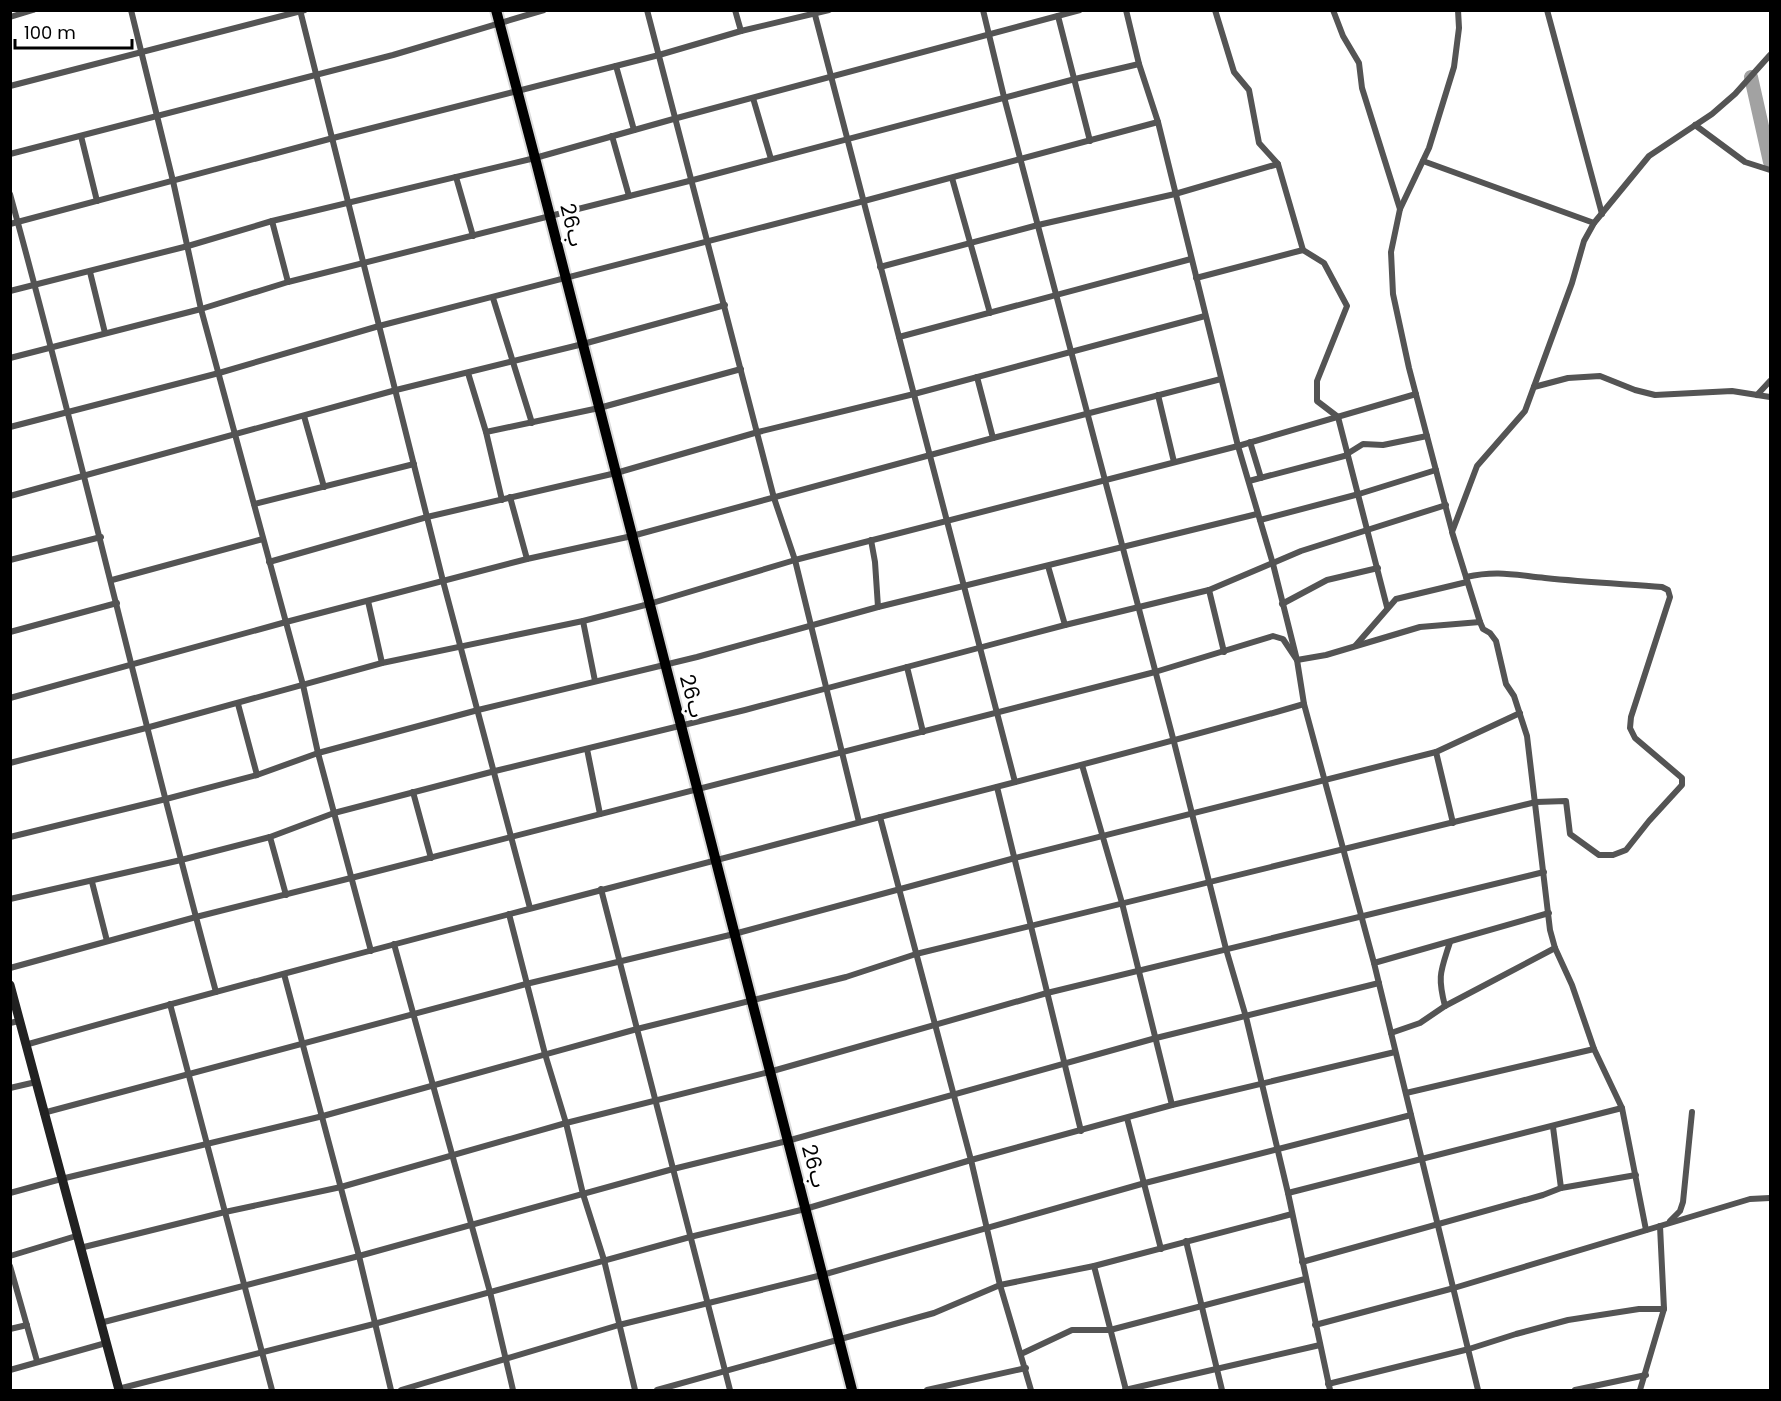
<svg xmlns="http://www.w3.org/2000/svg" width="1781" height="1401" font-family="Poppins,Vazirmatn,sans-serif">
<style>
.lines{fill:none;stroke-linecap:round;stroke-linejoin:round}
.river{stroke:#a2a2a2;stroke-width:14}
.trunk-casing{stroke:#dbdbdb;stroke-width:14}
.minor{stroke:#545454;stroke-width:6}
.secondary{stroke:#212121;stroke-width:9}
.trunk{stroke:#000;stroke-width:10}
.labels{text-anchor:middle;stroke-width:6;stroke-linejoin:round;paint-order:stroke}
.street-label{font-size:21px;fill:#000;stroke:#fff}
</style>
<rect width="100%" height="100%" fill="#fff"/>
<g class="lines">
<!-- river -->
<polyline class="river" points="1751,77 1770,162"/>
<defs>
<polyline id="trunk" points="496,10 535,158 852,1390"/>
</defs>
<!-- trunk casing -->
<use href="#trunk" class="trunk-casing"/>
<!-- minor -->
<g class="minor">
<polyline points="131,10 173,181 201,309 303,685 318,753 371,951"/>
<polyline points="300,10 443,581 530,908"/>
<polyline points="647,10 774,498 795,560 859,822"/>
<polyline points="735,10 741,31"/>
<polyline points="983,10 1004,97 1174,742 1226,949 1246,1017 1288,1193 1330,1390"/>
<polyline points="1126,10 1139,64 1158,122 1238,446 1273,564 1297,660 1304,704 1374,963 1478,1390"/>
<polyline points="1215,10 1234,72 1249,90 1259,143 1278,164 1303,250 1324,263 1347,306 1317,381 1317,401 1338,417 1387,607"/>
<polyline points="1333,10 1343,36 1359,63 1362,88 1400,209"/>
<polyline points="1547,10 1602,214"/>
<polyline points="814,11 1015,782"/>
<polyline points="1058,16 1090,141"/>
<polyline points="10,17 33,10"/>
<polyline points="616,66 634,130"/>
<polyline points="10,86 305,10"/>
<polyline points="753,98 771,159"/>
<polyline points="1695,125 1745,162 1770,170"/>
<polyline points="81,136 97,201"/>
<polyline points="612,136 629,196"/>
<polyline points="10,154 393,55 544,10"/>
<polyline points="1423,161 1594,223"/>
<polyline points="456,177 473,236"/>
<polyline points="952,178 990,313"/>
<path d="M10 194C83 459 144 727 216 992"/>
<polyline points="272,221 288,282"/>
<polyline points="10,224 333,138 659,55 741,31 829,10"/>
<polyline points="880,267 1038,225 1175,194 1278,164"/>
<polyline points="90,272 105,333"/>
<polyline points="1196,278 1303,250"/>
<polyline points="10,291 188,246 272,221 535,158 677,118 1080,10"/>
<polyline points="493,298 532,423"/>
<polyline points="899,337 1191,259"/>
<polyline points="10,358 201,309 288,282 693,180 1075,79 1139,64"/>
<polyline points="468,373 486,432 502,500"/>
<polyline points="977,377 993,438"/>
<polyline points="1534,387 1568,378 1600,376 1635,390 1655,395 1732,391 1770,397"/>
<polyline points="1158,395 1174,462"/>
<polyline points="1757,395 1770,381"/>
<polyline points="304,416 324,487"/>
<polyline points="10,427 219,373 379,326 864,201 1158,122"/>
<polyline points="486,432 599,408 741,369"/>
<polyline points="1250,442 1261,478"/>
<polyline points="1347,454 1363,444 1383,445 1427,436"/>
<polyline points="1249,481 1348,455"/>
<polyline points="10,496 396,390 583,344 725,305"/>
<polyline points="510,497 527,559"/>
<polyline points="254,504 414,464"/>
<polyline points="1260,520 1359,494 1436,470"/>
<polyline points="1452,531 1409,368 1393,294 1391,252 1400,209 1429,148 1454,67 1459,28 1458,10"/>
<polyline points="871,540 875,562 878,607"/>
<polyline points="10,560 101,537"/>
<polyline points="269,562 427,517 616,473 758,432 914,394 1205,316"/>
<polyline points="1048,566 1065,625"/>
<polyline points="112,580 263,539"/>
<polyline points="1209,590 1224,652"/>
<polyline points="368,601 382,663"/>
<polyline points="1282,604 1327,580 1378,568"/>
<polyline points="583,621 595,681"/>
<polyline points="10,632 117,603"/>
<polyline points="1356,645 1396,599 1467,582"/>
<polyline points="907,667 923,732"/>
<polyline points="10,698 286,622 527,559 632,536 993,438 1221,379"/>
<polyline points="238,704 257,775"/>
<polyline points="587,749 600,814"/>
<polyline points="1436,752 1453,823"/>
<polyline points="10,763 146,728 382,663 583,621 649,604 795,560 1238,446 1416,394"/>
<polyline points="1082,765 1122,903 1172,1105"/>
<polyline points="997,787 1081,1131"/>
<polyline points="413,792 431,858"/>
<polyline points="880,817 971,1160 1000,1285 1031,1390"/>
<polyline points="10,837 166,799 257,775 318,753 478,710 697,657 878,607 1257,514"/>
<polyline points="270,837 286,895"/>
<polyline points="92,882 107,941"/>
<polyline points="601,889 730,1390"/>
<polyline points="10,899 181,860 270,837 334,813 495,771 745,710 1065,625 1209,590 1301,551 1446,505"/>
<polyline points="509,914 545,1054 566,1123 583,1194 604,1260 635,1390"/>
<polyline points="394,944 490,1292 513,1390"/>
<polyline points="1374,963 1549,913"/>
<polyline points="10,968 196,917 351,878 1155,672 1273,636 1283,639 1297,660 1326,655 1420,627 1480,622"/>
<polyline points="284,974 359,1256 391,1390"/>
<polyline points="170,1004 272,1390"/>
<path d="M1445 1006C1437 975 1441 971 1450 942"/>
<polyline points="10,1023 19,1021"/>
<polyline points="1391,1033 1420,1023 1445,1006 1555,948"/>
<path d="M25 1045C303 966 582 896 861 822 1009 783 1157 747 1304 704"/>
<polyline points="10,1088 36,1082"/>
<polyline points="1406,1093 1594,1049"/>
<polyline points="43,1113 526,984 734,934 1015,858 1436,752 1520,713"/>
<polyline points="1127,1118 1161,1249"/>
<polyline points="1553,1127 1561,1188"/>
<path d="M10 1193 61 1179 323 1116 637 1029 846 977 916 954 1536 802 1566 801 1570 834 1599 855H1613L1626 850 1649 821 1682 785V778L1635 738 1630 728 1631 717 1670 597 1668 590 1662 587C1623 584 1584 582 1545 578 1515 575 1497 570 1466 577"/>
<polyline points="1288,1193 1622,1108"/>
<polyline points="1670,1221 1680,1211 1683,1202 1692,1112"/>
<polyline points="1646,1230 1622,1108 1594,1049 1572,985 1555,948 1550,930 1527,736 1514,696 1506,684 1496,641 1490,633 1483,629 1480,622 1452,532 1477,466 1525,411 1572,283 1584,241 1594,223 1649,156 1712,114 1735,94 1770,55"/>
<polyline points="1186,1241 1222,1390"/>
<polyline points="80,1248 225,1212 341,1187 566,1123 769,1072 1047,993 1544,872"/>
<polyline points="10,1256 76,1236"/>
<polyline points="1302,1262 1543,1195 1561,1188 1636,1175"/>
<polyline points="10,1266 37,1361"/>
<polyline points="1094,1266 1126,1390"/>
<polyline points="100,1323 359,1256 673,1169 787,1141 1156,1038 1379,983"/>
<polyline points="1315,1325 1454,1288 1750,1199 1770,1198"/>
<polyline points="10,1329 27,1325"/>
<polyline points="1021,1354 1072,1330 1110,1330 1305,1279"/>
<polyline points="10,1370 106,1343"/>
<polyline points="1328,1384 1469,1349 1516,1334 1568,1320 1639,1309 1664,1309"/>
<polyline points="118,1389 374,1324 690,1237 805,1209 971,1160 1172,1105 1395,1052"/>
<polyline points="401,1390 619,1325 822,1275 1145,1183 1411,1115"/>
<polyline points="657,1390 934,1313 1000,1285 1094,1266 1292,1214"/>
<polyline points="927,1390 1026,1368"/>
<polyline points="1125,1390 1320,1345"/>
<polyline points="1575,1390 1646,1375"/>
<polyline points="1640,1390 1664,1309 1660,1226"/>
</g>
<!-- secondary -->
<polyline class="secondary" points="10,985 119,1390"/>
<!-- trunk -->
<use href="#trunk" class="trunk"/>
</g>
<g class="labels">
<!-- street labels -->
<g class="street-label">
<text transform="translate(572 225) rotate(76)" y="7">26ب</text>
<text transform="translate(692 696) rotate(75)" y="7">26ب</text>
<text transform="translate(814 1166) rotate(75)" y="7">26ب</text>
</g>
</g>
<!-- border -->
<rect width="1781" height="1401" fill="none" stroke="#000000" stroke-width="24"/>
<!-- scale -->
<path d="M15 39v9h117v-9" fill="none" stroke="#000000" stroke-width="3"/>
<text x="24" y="39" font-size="18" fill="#000000" stroke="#ffffff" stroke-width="4.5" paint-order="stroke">100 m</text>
</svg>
